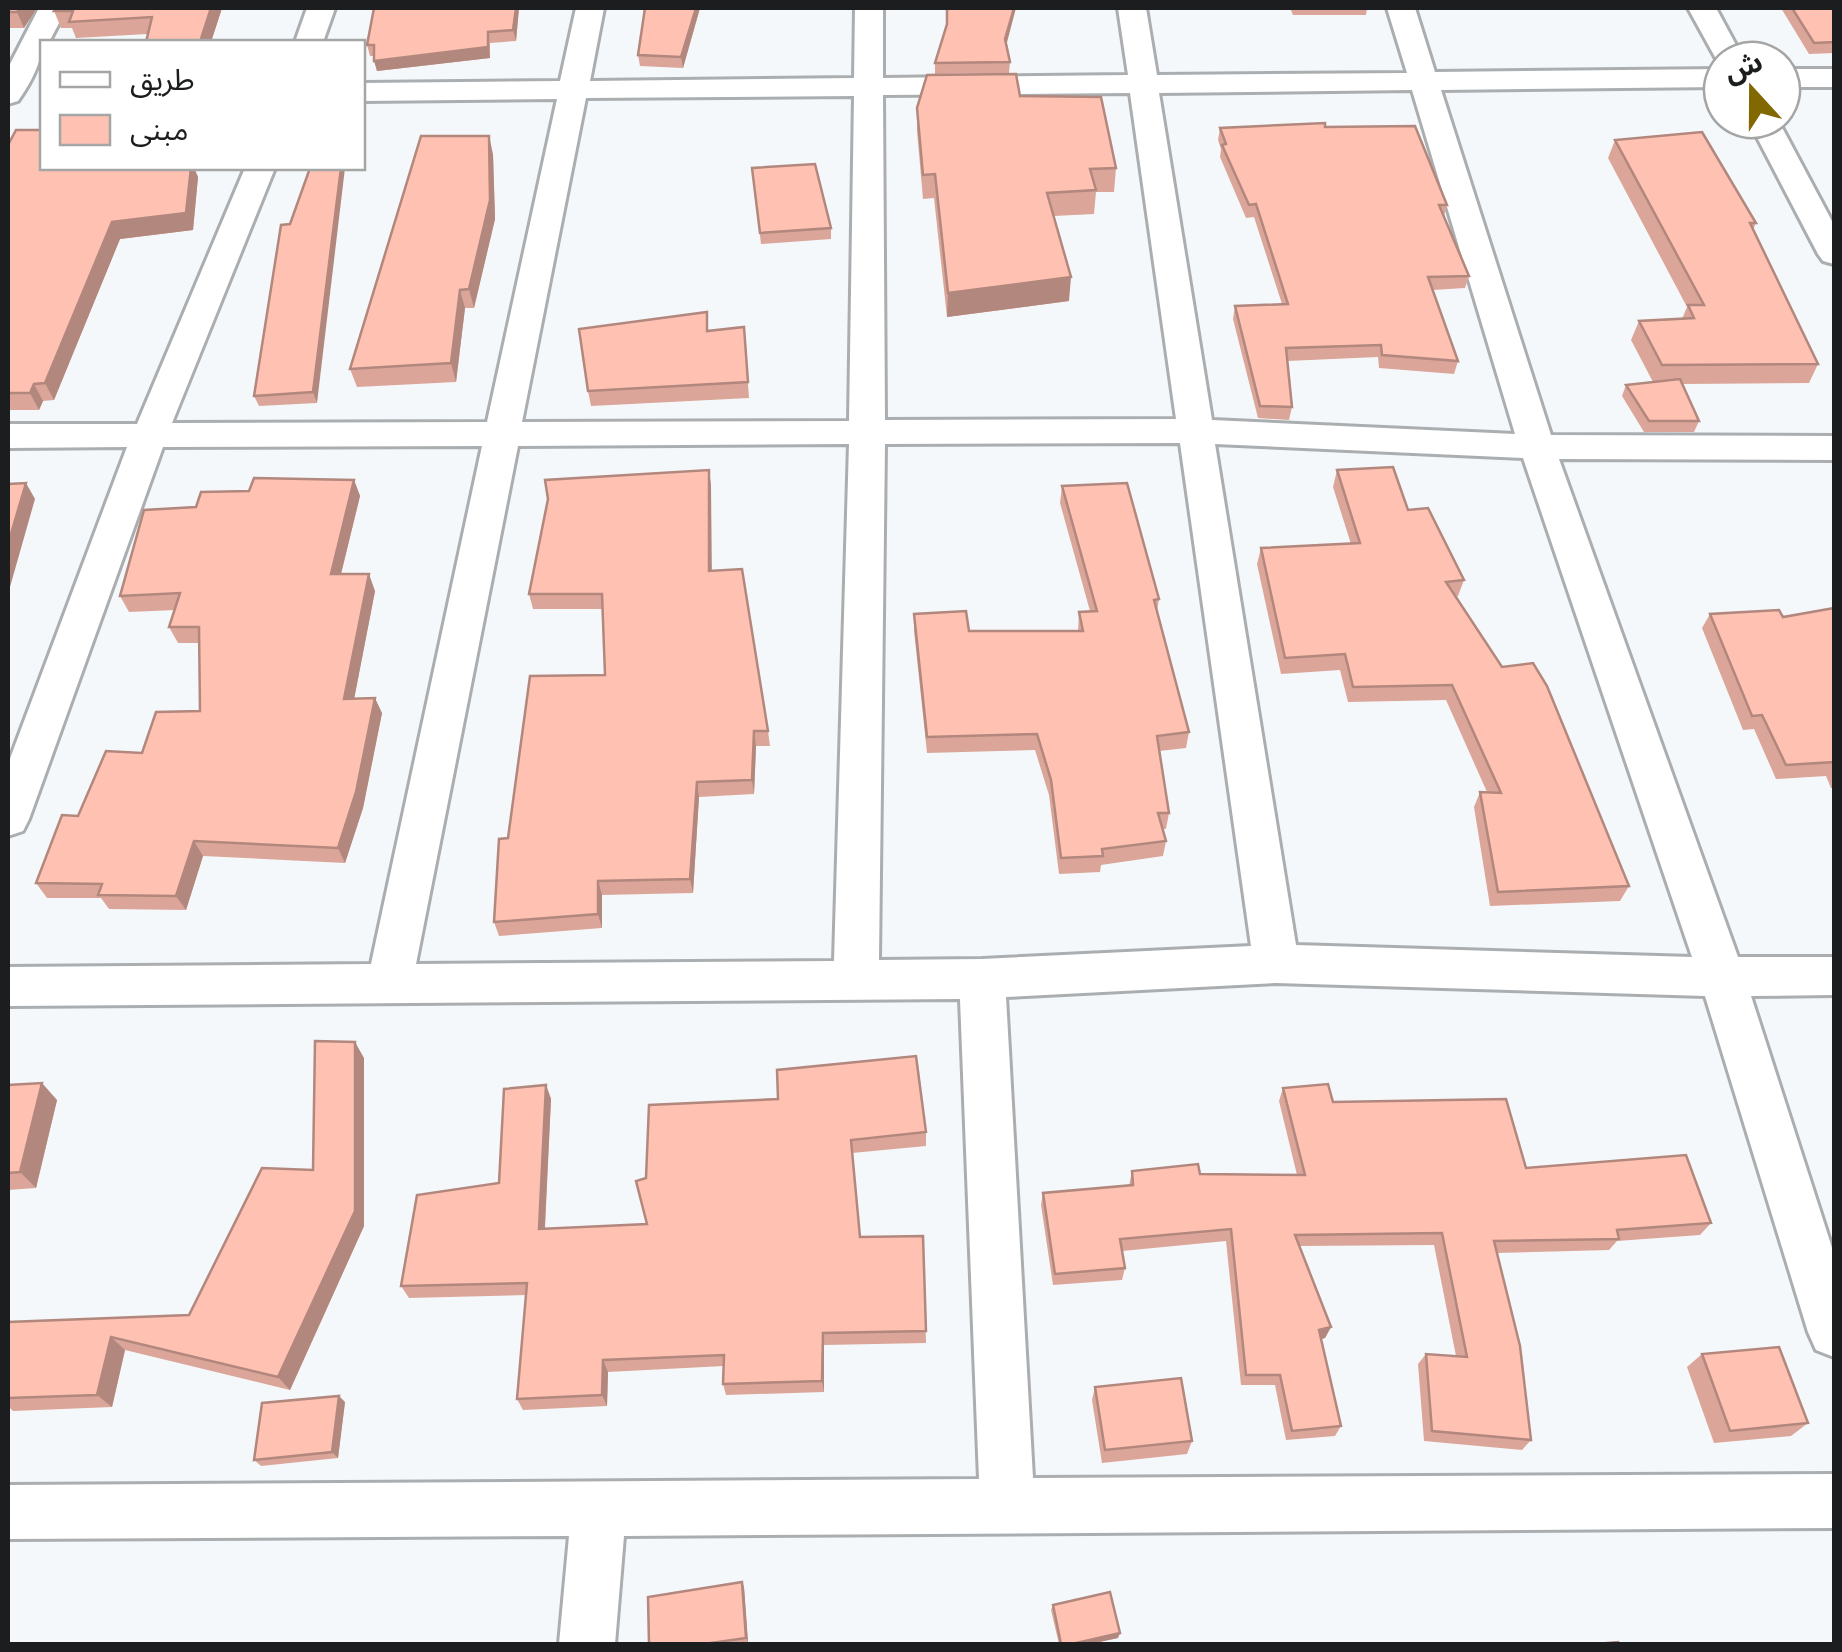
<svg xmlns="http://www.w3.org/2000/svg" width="1842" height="1652" font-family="Poppins,'Noto Sans Arabic',sans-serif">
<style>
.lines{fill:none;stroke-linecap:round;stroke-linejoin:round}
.street-casing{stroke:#abaeb0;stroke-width:6}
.street{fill:#fff;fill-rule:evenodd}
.wall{fill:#dba699}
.shaded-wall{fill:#b2877d}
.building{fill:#ffc1b2;stroke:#b2877d;stroke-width:2.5}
</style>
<rect width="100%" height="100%" fill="#f5f8fa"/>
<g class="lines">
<defs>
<g id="street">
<path d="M39 8H67L49 42H42C42 63 30 84 18 101L8 104V68Z"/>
<polygon points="307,8 335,8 323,42 295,42"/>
<path d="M576 8H604L590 81 854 78 855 8H883V78L1128 75 1118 8H1146L1157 75 1407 73 1387 8H1415L1435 72 1722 69V87L1441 90 1551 435 1834 436V460L1559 459 1738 957H1834V995L1751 996 1834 1254V1357L1816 1350 1808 1332 1705 996 1276 983 1006 997 1033 1478 1834 1474V1528L624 1536 615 1644H559L569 1536 8 1539V1485L979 1479 960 999 8 1006V967L371 964 482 446 163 447 29 819 23 831 8 836V764L127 447 8 448V424H137L245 168H275L172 423 487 422 557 99 362 101V83L560 81ZM1412 90 1515 434 1212 420 1159 93ZM1130 93 1176 419 885 420 883 95ZM854 96 849 421 522 422 586 98ZM1180 443 1251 946 982 959 879 960 885 444ZM849 444 834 961 416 964 518 446ZM1215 444 1523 458 1692 957 1296 945Z"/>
<polygon points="1688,8 1716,8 1744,60 1722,60 1720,66"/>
<rect x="1782" y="69" width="52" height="18"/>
<polygon points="1748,120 1778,120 1834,225 1834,264 1823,261 1818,254"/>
</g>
</defs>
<!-- street casing -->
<use href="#street" class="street-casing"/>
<!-- street -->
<use href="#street" class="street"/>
</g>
<!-- wall -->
<g class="wall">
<polygon points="8,8 37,8 24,28 8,28"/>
<polygon points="56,8 222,8 211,42 148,34 76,38 72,28 61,28 54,11"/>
<polygon points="374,8 519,8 516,41 490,43 490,58 377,71 374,56 370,56 367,45"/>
<polygon points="700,8 683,68 640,66 638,55"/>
<polygon points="1290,8 1367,8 1366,15 1293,15"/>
<polygon points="1781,8 1834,8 1834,53 1809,54"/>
<polygon points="1006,44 1010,62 1009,73 935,74 935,63"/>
<polygon points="1020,96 1116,168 1114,192 1096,192 1094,214 1054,216 1069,301 947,317 934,198 923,199 917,131 917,108"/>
<polygon points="1325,127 1447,205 1444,216 1469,276 1465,288 1433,290 1458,361 1454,374 1379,368 1378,357 1287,361 1292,407 1289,420 1258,418 1233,319 1235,306 1282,304 1254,217 1246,218 1220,157 1221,149 1218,140 1220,128"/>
<polygon points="489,136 493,155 495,219 474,308 465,308 456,382 357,387 350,369"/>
<polygon points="1615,140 1756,223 1753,230 1818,364 1809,383 1682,384 1699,421 1694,432 1644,432 1622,396 1626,385 1653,382 1631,340 1639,321 1682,319 1687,307 1608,158"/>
<polygon points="8,145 42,168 194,168 198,177 193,230 120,239 54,400 43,401 39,410 8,410"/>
<polygon points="752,168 831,228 831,239 761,244"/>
<polygon points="290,224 317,403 259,406 254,396"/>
<polygon points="744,327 749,398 591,406 588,391 709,331"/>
<polygon points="709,470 711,486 711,571 768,731 770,746 756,746 754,794 699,797 693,893 602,895 602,928 499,936 494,922 508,838 605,675 603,609 533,609 529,594"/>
<polygon points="1337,470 1408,510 1464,580 1458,596 1455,597 1629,886 1620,901 1490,906 1474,807 1480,792 1487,792 1446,700 1348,702 1340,670 1281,674 1257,564 1261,548 1351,544 1333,487"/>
<polygon points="354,480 360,496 341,574 375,591 354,699 382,713 363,808 345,863 203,856 186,910 109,909 101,898 47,898 36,883 78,816 142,753 200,711 199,643 178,643 169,627 175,610 129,612 120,596 196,507 249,491"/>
<polygon points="1062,486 1159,599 1157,611 1189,732 1186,748 1159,751 1169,813 1166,829 1163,829 1166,841 1163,856 1101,865 1100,872 1059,874 1049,795 1035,750 927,753 914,631 914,614 969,631 1078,631 1079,612 1090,611 1060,503"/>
<polygon points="1834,608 1834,788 1831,788 1826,776 1776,779 1754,729 1743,730 1702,628 1710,614 1783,617"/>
<polygon points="364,1058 364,1226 290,1390 125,1350 112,1407 13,1411 8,1406 8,1322 189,1315 313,1170"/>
<polygon points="8,1085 57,1100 36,1188 8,1190"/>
<polygon points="546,1085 551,1099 545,1229 647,1224 646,1178 649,1105 926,1132 926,1146 852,1153 860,1237 923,1236 926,1343 824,1345 824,1392 726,1395 723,1384 724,1366 608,1372 607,1406 523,1410 517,1399 526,1295 409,1298 401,1286 499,1183"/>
<polygon points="1283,1088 1333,1102 1526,1168 1711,1223 1700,1235 1617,1241 1609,1250 1497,1253 1531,1440 1522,1450 1424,1441 1418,1364 1426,1354 1456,1356 1434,1245 1299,1246 1331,1327 1325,1338 1321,1339 1341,1426 1335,1436 1286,1440 1275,1385 1241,1385 1226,1241 1122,1251 1125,1268 1122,1280 1053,1285 1041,1205 1043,1193 1129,1186 1132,1171 1200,1174 1297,1175 1279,1101"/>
<polygon points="1702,1354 1808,1423 1791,1436 1714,1443 1687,1367"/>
<polygon points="1095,1387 1192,1441 1187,1454 1102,1463 1092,1400"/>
<polygon points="345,1402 338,1458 261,1466 254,1460"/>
<polygon points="744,1587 748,1642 735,1644 649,1644"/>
<polygon points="1053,1605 1118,1638 1090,1644 1059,1644 1051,1610"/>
</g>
<!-- shaded-wall -->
<g class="shaded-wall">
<polygon points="20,8 37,8 24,28 17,12"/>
<polygon points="211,8 222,8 211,42 200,42"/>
<polygon points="516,8 519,8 516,41 513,30"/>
<polygon points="696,8 700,8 683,68 681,57"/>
<polygon points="1014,8 1016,8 1005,50 1005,39"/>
<polygon points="488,32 490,58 377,71 374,61"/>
<polygon points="489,136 493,155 495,219 474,308 469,289"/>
<polygon points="191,168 194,168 198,177 193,230 120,239 54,400 45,383 112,222"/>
<polygon points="341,168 345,168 317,403 313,392"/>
<polygon points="1071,277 1069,301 947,317 948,293"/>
<polygon points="460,290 465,308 456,382 451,363"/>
<polygon points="34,384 43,401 39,410 30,393"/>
<polygon points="709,470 711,486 712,586 709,571"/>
<polygon points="354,480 360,496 337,590 331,574"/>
<polygon points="26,483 35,499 8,594 8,544"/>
<polygon points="369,574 375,591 351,715 344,699"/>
<polygon points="375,698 382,713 363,808 345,863 338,848"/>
<polygon points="754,731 756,746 754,794 752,780"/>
<polygon points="697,782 699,797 693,893 690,879"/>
<polygon points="194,841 203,856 186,910 176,896"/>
<polygon points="598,881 602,895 602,928 598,914"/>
<polygon points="355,1042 364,1058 364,1226 290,1390 278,1377"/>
<polygon points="42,1083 57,1100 36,1188 20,1172"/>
<polygon points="546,1085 551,1099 544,1242 539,1229"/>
<polygon points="1331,1327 1325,1338 1313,1341 1319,1330"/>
<polygon points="823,1333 824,1345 824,1392 822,1381"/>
<polygon points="111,1337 125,1350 112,1407 97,1395"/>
<polygon points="603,1360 608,1372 607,1406 602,1395"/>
<polygon points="339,1396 345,1402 338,1458 332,1452"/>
<polygon points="742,1582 744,1587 748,1642 746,1638"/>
<polygon points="1120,1633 1118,1638 1090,1644 1072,1644"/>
</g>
<!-- building -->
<g class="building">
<polygon points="8,8 20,8 17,12 8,12"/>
<polygon points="56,8 211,8 200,42 146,42 152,17 69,22 73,11 54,11"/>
<polygon points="374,8 516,8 513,30 488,32 488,47 374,61 374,45 367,45"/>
<polygon points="645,8 696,8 681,57 638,55"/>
<polygon points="947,8 1014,8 1005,39 1010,62 935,63 947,24"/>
<polygon points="1792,8 1834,8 1834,42 1814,43"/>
<polygon points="1016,74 1020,96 1101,97 1116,168 1090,169 1096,190 1047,193 1071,277 948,293 935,174 923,175 917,108 927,75"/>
<polygon points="1325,123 1325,127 1415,126 1447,205 1439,205 1469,276 1428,277 1458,361 1382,355 1381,345 1286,348 1292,407 1260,406 1235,306 1288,304 1256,204 1249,205 1222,145 1226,144 1220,128"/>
<polygon points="16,130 42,130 42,168 191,168 186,213 112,222 45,383 34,384 30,393 8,393 8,145"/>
<polygon points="1702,132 1756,223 1750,223 1818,364 1662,365 1639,321 1694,318 1688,305 1704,305 1615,140"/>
<polygon points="421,136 489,136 490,200 469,289 460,290 451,363 350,369"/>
<polygon points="815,164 831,228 760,233 752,168"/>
<polygon points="310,168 341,168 313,392 254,396 281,225 290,224"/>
<polygon points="707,312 707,331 744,327 748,382 588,391 579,329"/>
<polygon points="1680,379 1699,421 1649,421 1626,385"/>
<polygon points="1393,467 1408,510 1428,508 1464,580 1446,582 1502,667 1533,663 1547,686 1629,886 1498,892 1480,792 1501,793 1452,685 1353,687 1345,654 1285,658 1261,548 1360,543 1337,470"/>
<polygon points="709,470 709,571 742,569 768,731 754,731 752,780 697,782 690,879 598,881 598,914 494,922 499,839 508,838 530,676 605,675 602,594 529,594 548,499 545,480"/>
<polygon points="254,478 354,480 331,574 369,574 344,699 375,698 356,792 338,848 194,841 176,896 98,895 102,884 36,883 62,815 78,816 106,751 142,753 156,712 200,711 199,627 169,627 180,593 120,596 144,510 196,507 201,492 249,491"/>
<polygon points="26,483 8,544 8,484"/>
<polygon points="1127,483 1159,599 1154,600 1189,732 1157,736 1169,813 1158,813 1166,841 1102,849 1103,856 1061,858 1051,780 1037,734 927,737 914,614 966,611 969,631 1083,631 1079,612 1097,611 1062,486"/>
<polygon points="1834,608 1834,762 1786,765 1762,715 1752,716 1710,614 1779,610 1783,617"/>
<polygon points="315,1041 355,1042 355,1211 278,1377 111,1337 97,1395 8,1398 8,1322 189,1315 262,1168 313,1170"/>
<polygon points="916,1056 926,1132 851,1140 860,1237 923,1236 926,1331 823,1333 822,1381 723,1384 724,1355 603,1360 602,1395 517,1399 527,1283 401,1286 417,1195 499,1183 504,1089 546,1085 539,1229 647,1224 636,1181 646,1178 649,1105 778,1099 777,1070"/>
<polygon points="42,1083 20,1172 8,1173 8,1085"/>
<polygon points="1328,1084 1333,1102 1506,1099 1526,1168 1686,1155 1711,1223 1617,1230 1619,1239 1494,1241 1520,1346 1531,1440 1432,1431 1426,1354 1467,1357 1442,1233 1295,1235 1331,1327 1319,1330 1341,1426 1292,1431 1280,1375 1246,1375 1231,1229 1120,1239 1125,1268 1055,1274 1043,1193 1133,1185 1132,1171 1198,1164 1200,1174 1305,1175 1283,1088"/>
<polygon points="1779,1347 1808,1423 1730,1431 1702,1354"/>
<polygon points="1181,1378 1192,1441 1105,1450 1095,1387"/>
<polygon points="339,1396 332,1452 254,1460 262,1403"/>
<polygon points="742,1582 746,1638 704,1644 649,1644 648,1597"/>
<polygon points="1110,1592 1120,1633 1072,1644 1061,1644 1053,1605"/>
<polygon points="1618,1642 1618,1644 1595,1644"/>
</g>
<!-- border -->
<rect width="1842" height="1652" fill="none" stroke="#1c1d1e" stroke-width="20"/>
<!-- legend -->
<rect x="40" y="40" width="325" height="130" fill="#ffffff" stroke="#a4a5a5" stroke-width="2.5"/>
<rect x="60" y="72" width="50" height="15" fill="#ffffff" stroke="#a4a5a5" stroke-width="2.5"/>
<text x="130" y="90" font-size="30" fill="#1c1d1e">طريق</text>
<rect x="60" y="115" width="50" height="30" fill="#ffc1b2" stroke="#a4a5a5" stroke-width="2.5"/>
<text x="130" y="140" font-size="30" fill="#1c1d1e">مبنى</text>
<!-- north arrow -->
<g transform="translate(1752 90) rotate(339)"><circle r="48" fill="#ffffff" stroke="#a4a5a5" stroke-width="2.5"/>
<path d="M0-8L18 38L0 25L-18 38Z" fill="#826800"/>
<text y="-15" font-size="28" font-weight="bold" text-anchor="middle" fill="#1c1d1e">ش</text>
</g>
</svg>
